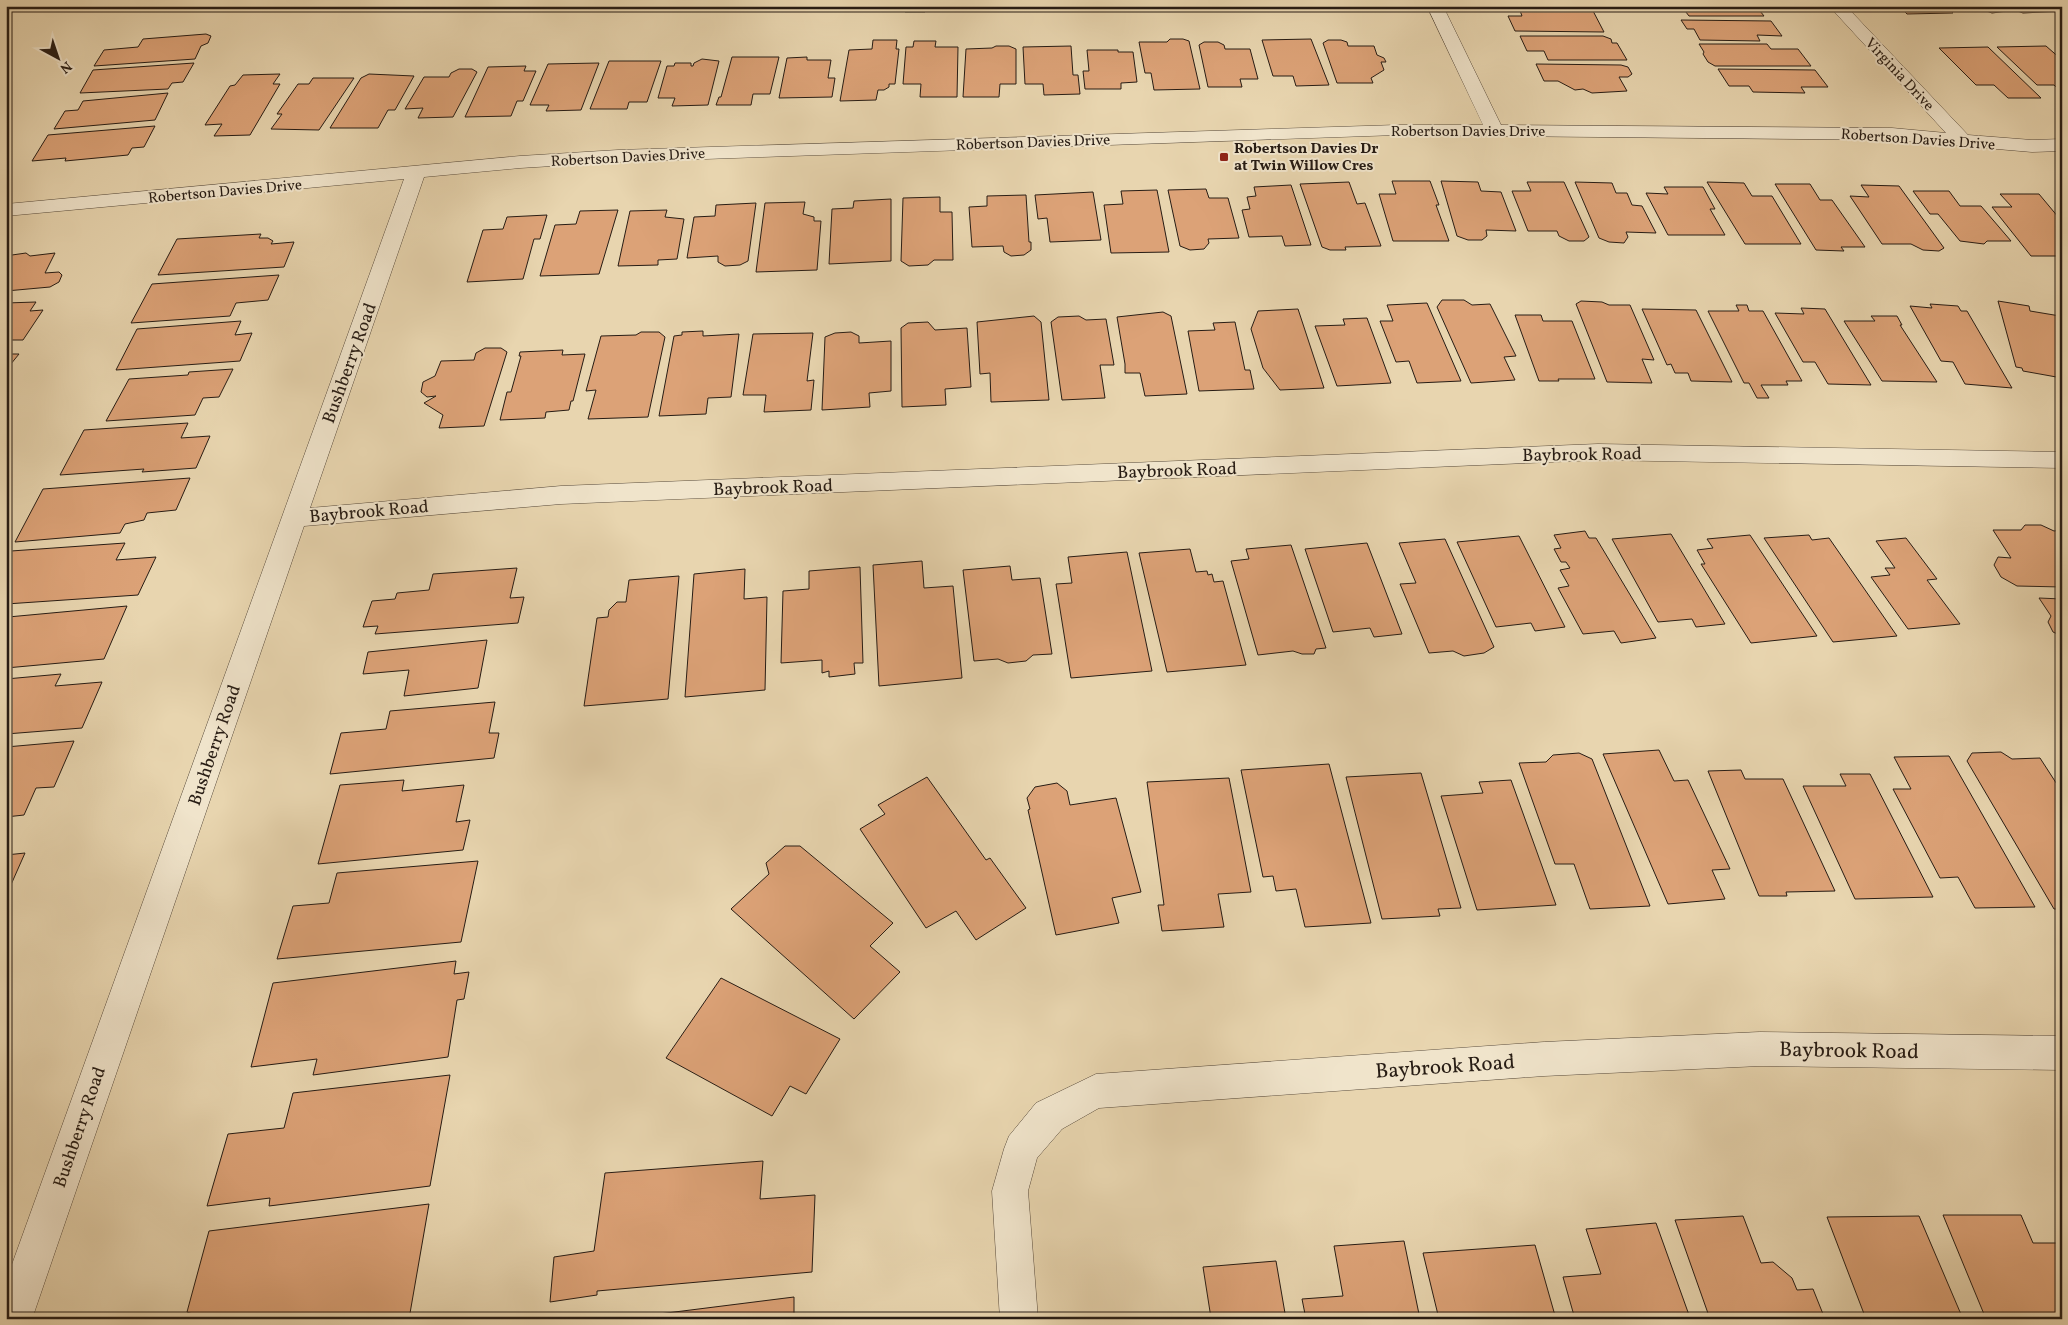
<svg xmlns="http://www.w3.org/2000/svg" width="2068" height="1325" font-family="Vollkorn,serif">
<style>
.building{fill:#dca277;stroke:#271c14}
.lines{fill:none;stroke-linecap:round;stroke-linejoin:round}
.minor-casing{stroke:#574a3b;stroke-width:1}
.minor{fill:#f0e4cb;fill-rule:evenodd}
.poi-dot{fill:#8f2418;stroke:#f0e4cb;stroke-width:2}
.labels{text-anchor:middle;stroke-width:4;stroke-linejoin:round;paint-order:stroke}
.far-street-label{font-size:15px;fill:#271c14;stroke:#f0e4cb}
.far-poi-label{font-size:15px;font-weight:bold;fill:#271c14;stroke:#f0e4cb;text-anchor:start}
.street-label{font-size:18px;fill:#271c14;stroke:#f0e4cb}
.near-street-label{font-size:21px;fill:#271c14;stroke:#f0e4cb}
</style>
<rect width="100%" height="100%" fill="#e8d5af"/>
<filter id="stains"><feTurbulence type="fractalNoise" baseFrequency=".004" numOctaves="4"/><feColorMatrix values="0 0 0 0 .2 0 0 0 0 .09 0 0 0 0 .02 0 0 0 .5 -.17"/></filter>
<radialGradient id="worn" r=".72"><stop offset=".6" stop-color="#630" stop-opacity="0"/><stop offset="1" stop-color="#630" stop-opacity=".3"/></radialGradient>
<!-- building -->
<g class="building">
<polygon points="566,6 606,6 605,8 564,9"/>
<polygon points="613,6 653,6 651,11 611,11"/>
<polygon points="709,6 750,6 749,10 732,10 733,7"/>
<polygon points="760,6 800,6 792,8 792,10 780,10 780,8 760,8"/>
<polygon points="809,6 848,6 848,9 828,10 829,7"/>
<polygon points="905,6 947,6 946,9 925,9 925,12 905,12"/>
<polygon points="1689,6 1756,6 1764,16 1689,16 1682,7"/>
<polygon points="1899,6 1946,6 1953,13 1907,14"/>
<polygon points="1954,6 2002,6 2007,11 1992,13 1981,9 1957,9"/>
<polygon points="2011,6 2058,6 2062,11 2023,13 2015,10"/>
<polygon points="1519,8 1592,9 1604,32 1515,31 1508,16 1522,16"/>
<polygon points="1681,20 1771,21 1782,36 1757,35 1760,41 1700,40 1694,29 1687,29"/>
<polygon points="206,34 211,36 208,43 201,46 195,59 94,66 104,50 138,47 143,39"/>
<polygon points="1520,36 1603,36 1611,39 1612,43 1617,43 1627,60 1548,60 1544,51 1527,51"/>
<polygon points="1170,39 1183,39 1189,41 1200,89 1154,90 1151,73 1145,73 1139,42 1167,42"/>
<polygon points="1311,39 1329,85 1296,86 1293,76 1273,76 1262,40"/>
<polygon points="873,40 897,40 896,49 899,49 895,84 889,84 889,87 884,90 878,90 876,100 840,101 849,50 872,49"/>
<polygon points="1328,40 1341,40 1347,42 1348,46 1374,46 1377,55 1384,58 1386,62 1381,62 1384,70 1371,78 1373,83 1337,83 1323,43"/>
<polygon points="914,41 936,41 935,47 958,47 957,97 920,97 921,84 903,84 906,47 913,47"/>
<polygon points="1204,42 1218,42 1224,45 1225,49 1250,49 1258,79 1240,79 1242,87 1208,87 1199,45"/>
<polygon points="1699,44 1767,44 1771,49 1798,49 1811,66 1715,66 1708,62 1703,54 1704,52"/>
<polygon points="996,46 1009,46 1016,49 1016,84 1000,84 999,97 963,97 966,49 992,48"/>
<polygon points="1071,46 1073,75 1078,75 1080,94 1044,95 1043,84 1025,84 1023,47"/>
<polygon points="2046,46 2062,60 2062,93 2054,85 2037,85 1997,47"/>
<polygon points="1988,47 2041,98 2008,98 1994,85 1976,85 1939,48"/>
<polygon points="1087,50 1118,50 1118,52 1133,52 1137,82 1121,83 1121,89 1085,89 1083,71 1089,71"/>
<polygon points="732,57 779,57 770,94 753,94 751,105 716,105 719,97 721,97"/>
<polygon points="807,57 807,60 831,60 828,78 835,78 832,97 779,98 787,58"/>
<polygon points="702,59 719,61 708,105 672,106 675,98 658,98 667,66 674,66 675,63 691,63 691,66 693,66 694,63"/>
<polygon points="609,61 661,61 647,102 629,102 627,109 590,109"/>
<polygon points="194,63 183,82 172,83 168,89 80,93 93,70"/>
<polygon points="599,63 581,110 546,111 549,105 530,105 548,64"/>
<polygon points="1536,64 1621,65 1628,67 1632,74 1628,77 1619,77 1627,91 1592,93 1583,89 1575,90 1558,81 1544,81"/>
<polygon points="526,66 524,71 536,71 523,101 517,101 511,116 465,117 488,67"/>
<polygon points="459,69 472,69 477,72 453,117 418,118 423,108 405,109 424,77 449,77 451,73"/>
<polygon points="1718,69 1815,70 1828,87 1801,87 1805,93 1753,92 1749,86 1729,86"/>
<polygon points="280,74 273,84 280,84 250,135 214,136 222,124 205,125 230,86 235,85 243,75"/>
<polygon points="369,74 414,76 395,110 388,110 378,128 330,128 361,78"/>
<polygon points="313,78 354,78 319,130 271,129 282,114 277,114 298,84 309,84"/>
<polygon points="168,93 155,120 54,129 65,111 78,110 83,101"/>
<polygon points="155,126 144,147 132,148 128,155 65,161 66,158 32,161 48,135"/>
<polygon points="1392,181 1430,181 1439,205 1436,205 1449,241 1393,241 1379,194 1396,194"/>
<polygon points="1441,181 1478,182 1481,191 1501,192 1516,231 1486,230 1487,236 1482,240 1468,240 1457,236"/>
<polygon points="1349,182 1357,204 1365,203 1381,246 1345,247 1346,250 1330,250 1322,247 1300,184"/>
<polygon points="1527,182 1564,182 1589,237 1584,241 1569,241 1559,236 1557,231 1528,231 1512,191 1531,191"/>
<polygon points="1575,182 1612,183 1616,193 1627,193 1632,205 1642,206 1656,233 1626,232 1628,237 1624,243 1609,242 1599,238"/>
<polygon points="1707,182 1744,183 1752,196 1772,196 1801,244 1745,244"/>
<polygon points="1775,184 1810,184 1820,200 1832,200 1865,247 1841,247 1844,251 1816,250"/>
<polygon points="1291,185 1311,245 1285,246 1282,236 1249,237 1242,210 1250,209 1247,197 1256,196 1254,187"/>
<polygon points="1861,185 1899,186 1944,248 1939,251 1923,250 1911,244 1882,244 1850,196 1869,197"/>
<polygon points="1664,187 1703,187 1715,209 1710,209 1725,235 1668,235 1646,193 1668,194"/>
<polygon points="1206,189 1209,198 1228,198 1239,238 1208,239 1209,243 1204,249 1190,250 1180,246 1168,190"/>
<polygon points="1157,190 1169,252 1111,253 1104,205 1123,204 1121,191"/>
<polygon points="1913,191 1949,191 1960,206 1981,206 2011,241 1987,241 1984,244 1960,241 1938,214 1930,214"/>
<polygon points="1093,192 1101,240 1050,242 1047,218 1038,219 1035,195"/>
<polygon points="2000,194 2039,194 2059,218 2056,218 2062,225 2062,256 2031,256 1992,207 2012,207"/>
<polygon points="1026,195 1029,242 1031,242 1031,250 1024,255 1011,256 1004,252 1003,246 972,247 969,207 987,206 987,196"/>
<polygon points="940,197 940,212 952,212 953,260 934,260 928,265 909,266 901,261 903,198"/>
<polygon points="891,199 891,261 829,264 832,209 853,208 854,201"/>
<polygon points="805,202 803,214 814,217 814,221 821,221 817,270 756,272 765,203"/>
<polygon points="756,203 748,261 740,265 725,266 718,262 718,256 687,258 694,217 715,216 716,205"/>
<polygon points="618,210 599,274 540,276 555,225 576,224 580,211"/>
<polygon points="667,210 665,217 684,219 677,259 658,260 658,265 618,266 630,211"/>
<polygon points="547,215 540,239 534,239 523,279 467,282 483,230 503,229 507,217"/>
<polygon points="261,234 259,238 268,238 273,241 271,244 294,242 284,267 158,275 177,239"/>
<polygon points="26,253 30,256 55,253 45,273 59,272 62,275 59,282 50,287 6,291 6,258 12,255"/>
<polygon points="279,275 268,300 236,303 230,316 131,323 152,284"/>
<polygon points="1442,300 1464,300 1472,305 1490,304 1516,356 1504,357 1515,380 1471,383 1437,307"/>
<polygon points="1581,301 1602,302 1609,305 1630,305 1654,360 1642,359 1652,383 1607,382 1576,304"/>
<polygon points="1998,301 2029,306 2030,311 2060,316 2062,322 2062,360 2060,359 2062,378 2023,371 2022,368 2016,367"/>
<polygon points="36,302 30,311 43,310 23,340 6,340 6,303"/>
<polygon points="1427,303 1461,381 1417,383 1409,361 1396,362 1380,321 1393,321 1387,305"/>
<polygon points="1930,304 1958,306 1961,311 1967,311 2012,388 1965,384 1953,362 1941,361 1910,306 1932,308"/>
<polygon points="1736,305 1747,305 1749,311 1763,311 1802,381 1786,381 1788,385 1761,385 1769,398 1757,398 1749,383 1744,383 1708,311 1739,311"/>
<polygon points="1801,308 1825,309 1871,385 1828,384 1815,362 1803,362 1775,313 1804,314"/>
<polygon points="1298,309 1324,388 1280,390 1263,368 1251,329 1258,311"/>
<polygon points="1642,309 1696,310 1732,382 1691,381 1688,373 1675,373 1671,364 1667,365"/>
<polygon points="1163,312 1171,316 1187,394 1145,396 1140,373 1125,373 1125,364 1117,317"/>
<polygon points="1515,315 1541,315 1543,321 1572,321 1595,379 1558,379 1559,381 1539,381"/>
<polygon points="1034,316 1041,322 1049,400 991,402 990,373 980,374 977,322"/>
<polygon points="1079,316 1086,320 1106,319 1114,365 1100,365 1105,398 1062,400 1051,322 1058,317"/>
<polygon points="1871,316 1897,316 1902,325 1900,325 1937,382 1882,381 1844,321 1875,321"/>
<polygon points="1367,318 1391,383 1337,386 1315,326 1345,325 1343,319"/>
<polygon points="241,321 235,335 252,333 240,361 116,370 137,329"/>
<polygon points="928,322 935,330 967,328 971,387 945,389 946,405 902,407 901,328 908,323"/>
<polygon points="1235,322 1245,370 1250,370 1254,389 1199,391 1188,331 1215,330 1213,323"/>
<polygon points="703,331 703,336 739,334 731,397 708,398 706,414 659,416 674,336 682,335 682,332"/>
<polygon points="641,332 659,332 665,337 648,417 588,419 596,390 586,391 601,336 636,335"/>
<polygon points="851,332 859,336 859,343 891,341 891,391 869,393 870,407 822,410 825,337 835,333"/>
<polygon points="813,333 807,381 814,380 811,410 764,412 766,395 743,395 753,334"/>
<polygon points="485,348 501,348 507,352 484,426 439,428 443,415 424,403 436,396 427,397 421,392 423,382 435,376 441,361 474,360 476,353"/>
<polygon points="563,350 562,355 585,354 573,401 571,401 569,410 546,412 545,418 500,420 507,392 511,392 521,356 519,356 520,352"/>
<polygon points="6,354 19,354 6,370"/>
<polygon points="233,369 219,397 203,398 195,415 106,421 129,379 188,375 189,372"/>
<polygon points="188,423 181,438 210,436 196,468 142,472 144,469 60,475 84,430"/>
<polygon points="190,478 176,510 147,513 144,520 125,524 120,533 15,542 43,489"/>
<polygon points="2025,525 2041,525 2054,531 2062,530 2062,587 2017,586 2001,577 1994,565 1998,557 2011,558 1993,530 2021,530"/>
<polygon points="1585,531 1589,538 1596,538 1656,638 1621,643 1614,631 1583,634 1558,588 1569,586 1560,570 1570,568 1566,562 1561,562 1554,549 1561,548 1554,535"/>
<polygon points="1671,534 1725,624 1696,627 1692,619 1658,622 1612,539"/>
<polygon points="1750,535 1817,636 1751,643 1701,564 1705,564 1697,550 1713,548 1707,539"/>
<polygon points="1809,535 1812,540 1829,538 1897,636 1833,642 1764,538"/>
<polygon points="1519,536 1565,627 1535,631 1531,623 1496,627 1457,542"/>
<polygon points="1906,538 1937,579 1927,580 1960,624 1908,629 1871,577 1890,575 1885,568 1895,568 1876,541"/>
<polygon points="1445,539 1494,647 1484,653 1464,656 1453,651 1429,653 1400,584 1416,583 1399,543"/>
<polygon points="125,543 116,560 156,557 138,595 6,604 6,559 11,551"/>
<polygon points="1367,543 1402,634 1374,637 1370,628 1333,632 1305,549"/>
<polygon points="1291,545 1326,648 1316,649 1314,654 1302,654 1293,651 1258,655 1231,561 1249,559 1246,549"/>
<polygon points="1190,549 1196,572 1207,571 1208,575 1212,574 1214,582 1223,581 1246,665 1167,672 1139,553"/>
<polygon points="1127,552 1152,671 1071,678 1056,584 1072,583 1068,557"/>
<polygon points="922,561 924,588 953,586 962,678 879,686 873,565"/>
<polygon points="1010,566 1012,580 1040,578 1052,654 1033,655 1026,661 1008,663 998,659 974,661 963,570"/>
<polygon points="860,567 863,663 854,663 855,674 829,677 829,671 822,673 822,660 781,663 783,591 809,589 809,571"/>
<polygon points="517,568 510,598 524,597 518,623 375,634 378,626 363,627 372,601 395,599 397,593 429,590 433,574"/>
<polygon points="745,569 744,599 767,597 765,690 685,697 694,574"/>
<polygon points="679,576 668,699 584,706 597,618 608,617 609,610 617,602 626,602 629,580"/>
<polygon points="2039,598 2062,599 2062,636 2053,632 2048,622 2051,616"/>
<polygon points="127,606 104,659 6,668 8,617"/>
<polygon points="487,640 478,688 404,696 409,670 363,674 368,652"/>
<polygon points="61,674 55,686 102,682 82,728 6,734 6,679"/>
<polygon points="495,702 489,733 499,733 494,758 330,774 341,733 386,729 390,711"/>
<polygon points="74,741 54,787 36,788 24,815 6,817 6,747"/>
<polygon points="1659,750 1674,781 1688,780 1730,869 1712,870 1725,899 1668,904 1603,754"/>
<polygon points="2001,752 2012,759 2040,758 2062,792 2062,909 2054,909 1967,761 1972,753"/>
<polygon points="1579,753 1592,759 1650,906 1590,909 1574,864 1555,864 1519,763 1546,762 1553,755"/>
<polygon points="1949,756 2035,907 1975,908 1958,877 1940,878 1893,789 1911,789 1894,757"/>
<polygon points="1329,764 1371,923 1305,927 1296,889 1276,891 1273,876 1263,877 1241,770"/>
<polygon points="1741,770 1745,779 1783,779 1835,891 1786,892 1787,896 1759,896 1708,771"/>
<polygon points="1421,773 1461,908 1438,909 1440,916 1382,919 1346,777"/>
<polygon points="1840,774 1870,774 1933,897 1855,899 1803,786 1846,786"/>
<polygon points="927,777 986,860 990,858 1026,908 976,940 956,911 926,928 860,829 885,814 878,805"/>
<polygon points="1229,778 1251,892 1218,894 1224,927 1162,931 1158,905 1164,905 1147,782"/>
<polygon points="404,780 402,791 464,785 456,822 470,820 463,850 318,864 340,785"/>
<polygon points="1511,780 1556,905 1477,910 1441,796 1483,793 1479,782"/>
<polygon points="1057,783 1067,791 1070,805 1116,798 1141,892 1112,898 1119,923 1056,935 1028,810 1030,809 1027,798 1035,787"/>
<polygon points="785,846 800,846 893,923 870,946 900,972 854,1019 731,909 769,874 766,863"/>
<polygon points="25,853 6,896 6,855"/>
<polygon points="478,861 461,942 277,959 293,906 329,903 337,873"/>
<polygon points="456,961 454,974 469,972 464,999 457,1000 448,1057 313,1075 317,1059 251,1067 273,983"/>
<polygon points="721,978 840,1039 806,1094 790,1086 772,1116 666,1058"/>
<polygon points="450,1075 430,1186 269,1206 270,1198 207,1206 228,1134 284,1128 293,1093"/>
<polygon points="763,1161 760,1199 815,1195 812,1272 597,1291 597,1295 550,1302 554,1257 594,1251 605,1173"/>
<polygon points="429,1204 409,1319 206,1319 187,1312 209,1231"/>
<polygon points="1943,1215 2021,1215 2033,1243 2062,1243 2062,1319 1986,1319"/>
<polygon points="1743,1216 1761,1263 1773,1262 1792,1278 1797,1290 1813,1289 1825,1319 1710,1319 1675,1220"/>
<polygon points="1919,1216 1963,1319 1866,1319 1827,1217"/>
<polygon points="1656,1223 1689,1315 1681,1316 1682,1319 1575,1319 1563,1277 1601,1274 1586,1229"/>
<polygon points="1404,1241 1420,1319 1306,1319 1302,1299 1343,1296 1334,1246"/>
<polygon points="1535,1245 1556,1319 1439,1319 1423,1253"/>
<polygon points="1276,1261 1286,1319 1203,1319 1211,1318 1203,1267"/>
<polygon points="794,1297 794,1319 619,1319"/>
</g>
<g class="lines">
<defs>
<g id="minor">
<polygon points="1427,6 1443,6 1501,125 1892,128 1946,133 1829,6 1846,6 1968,135 2032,140 2062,139 2062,151 2032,152 1892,140 1397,135 618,162 520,168 424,177 310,508 561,486 1598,444 2062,452 2062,468 1598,460 561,504 304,526 32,1319 6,1319 6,1281 404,179 6,216 6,204 520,156 618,150 1397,125 1483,125"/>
<polygon points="1760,1032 2062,1036 2062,1070 1760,1066 1544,1076 1099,1108 1062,1129 1037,1158 1028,1191 1038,1319 1000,1319 992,1191 1004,1149 1009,1136 1036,1103 1096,1074 1544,1042"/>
</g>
</defs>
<!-- minor casing -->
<use href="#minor" class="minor-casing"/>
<!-- minor -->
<use href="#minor" class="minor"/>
</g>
<!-- markers -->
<rect class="poi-dot" x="1219" y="152" width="10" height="10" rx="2.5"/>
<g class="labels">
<!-- far-street labels -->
<g class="far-street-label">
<text transform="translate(1900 74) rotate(47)" y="5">Virginia Drive</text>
<text x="1468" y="136">Robertson Davies Drive</text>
<text transform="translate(1918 139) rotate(4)" y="5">Robertson Davies Drive</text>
<text transform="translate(1033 142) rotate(-2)" y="5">Robertson Davies Drive</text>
<text transform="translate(628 157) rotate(-3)" y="5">Robertson Davies Drive</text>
<text transform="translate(225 191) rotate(-5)" y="5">Robertson Davies Drive</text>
</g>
<!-- far-poi labels -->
<g class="far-poi-label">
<text x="1234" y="153">Robertson Davies Dr<tspan x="1234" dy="17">at Twin Willow Cres</tspan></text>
</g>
<!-- street labels -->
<g class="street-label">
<text transform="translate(349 363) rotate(-70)" y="6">Bushberry Road</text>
<text transform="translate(1582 454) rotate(-1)" y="6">Baybrook Road</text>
<text transform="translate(1177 470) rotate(-2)" y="6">Baybrook Road</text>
<text transform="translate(773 487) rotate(-2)" y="6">Baybrook Road</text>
<text transform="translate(369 511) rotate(-5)" y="6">Baybrook Road</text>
<text transform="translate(214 745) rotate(-71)" y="6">Bushberry Road</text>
<text transform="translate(79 1127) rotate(-71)" y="6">Bushberry Road</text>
</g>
<!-- near-street labels -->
<g class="near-street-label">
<text transform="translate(1849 1050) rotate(1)" y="7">Baybrook Road</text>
<text transform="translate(1445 1066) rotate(-4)" y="7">Baybrook Road</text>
</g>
</g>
<!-- margin -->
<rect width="2068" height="1325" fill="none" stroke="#e8d5af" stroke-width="25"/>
<rect x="8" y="8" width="2053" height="1310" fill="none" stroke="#271c14" stroke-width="2.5"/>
<rect x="12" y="12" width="2043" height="1300" fill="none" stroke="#271c14"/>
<!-- north arrow -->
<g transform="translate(58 58) rotate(140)" stroke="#f0e4cb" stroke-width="4" paint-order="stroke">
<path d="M0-4L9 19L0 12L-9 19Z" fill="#271c14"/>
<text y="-8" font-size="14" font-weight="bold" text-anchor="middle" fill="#271c14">N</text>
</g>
<rect width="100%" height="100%" filter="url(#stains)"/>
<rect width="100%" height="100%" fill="url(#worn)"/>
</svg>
